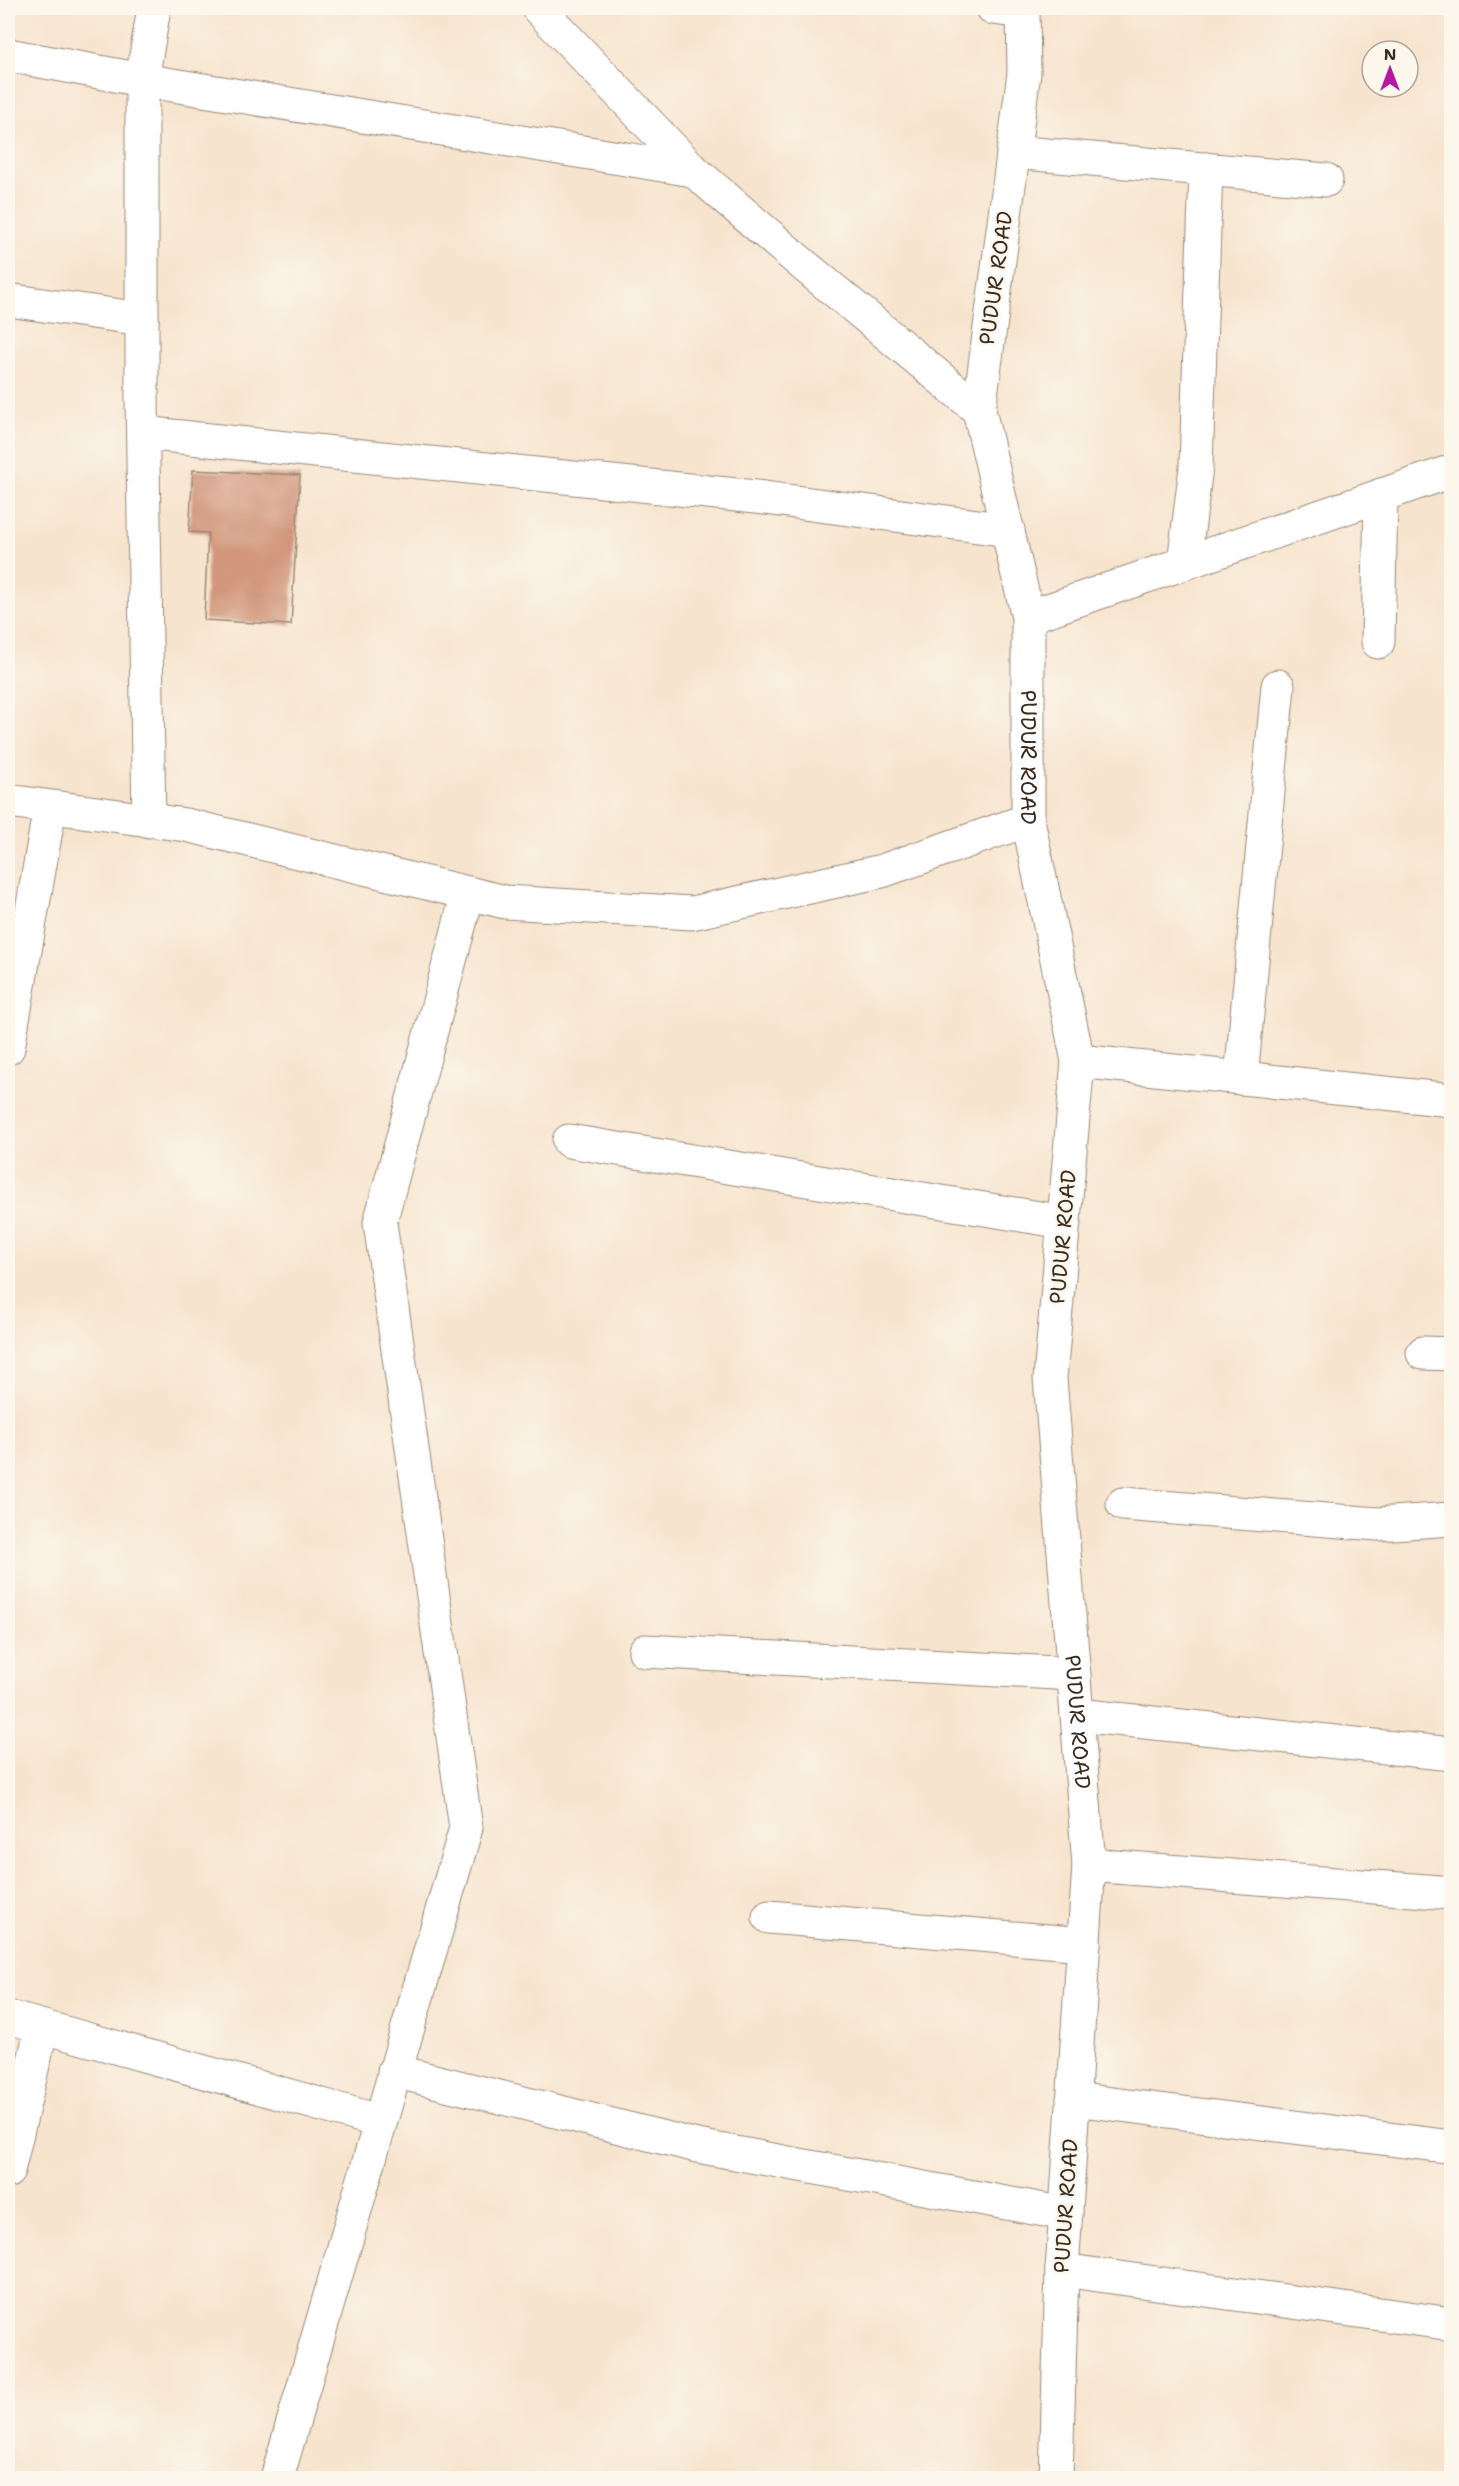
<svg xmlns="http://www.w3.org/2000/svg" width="1459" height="2486" font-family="'Shantell Sans',sans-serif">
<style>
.building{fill:#d2977d}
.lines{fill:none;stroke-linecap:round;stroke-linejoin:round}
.minor-casing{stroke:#998776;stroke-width:35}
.tertiary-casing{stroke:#998776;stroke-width:35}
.minor{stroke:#fff;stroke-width:33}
.tertiary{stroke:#fff;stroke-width:33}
.labels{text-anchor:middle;stroke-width:5;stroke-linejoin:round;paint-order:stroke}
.street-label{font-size:21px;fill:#3b2a1e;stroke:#fbf7ec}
</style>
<rect width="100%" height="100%" fill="#fbf7ec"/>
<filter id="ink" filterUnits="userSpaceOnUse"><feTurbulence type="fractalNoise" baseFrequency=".0167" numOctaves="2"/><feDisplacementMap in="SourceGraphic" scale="12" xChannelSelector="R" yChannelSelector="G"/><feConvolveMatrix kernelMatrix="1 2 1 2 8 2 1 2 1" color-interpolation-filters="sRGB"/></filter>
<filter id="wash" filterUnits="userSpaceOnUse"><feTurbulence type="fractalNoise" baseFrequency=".008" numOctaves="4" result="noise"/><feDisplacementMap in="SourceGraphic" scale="24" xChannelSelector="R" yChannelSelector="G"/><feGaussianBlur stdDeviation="1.35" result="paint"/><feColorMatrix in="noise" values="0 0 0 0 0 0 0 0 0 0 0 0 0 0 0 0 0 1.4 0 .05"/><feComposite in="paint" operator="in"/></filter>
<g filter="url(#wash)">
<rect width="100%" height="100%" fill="#f7e4ce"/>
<g id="blocks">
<!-- building -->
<polygon class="building" points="193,470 300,475 291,625 204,620 208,533 189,532"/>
</g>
</g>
<g filter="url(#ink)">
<use href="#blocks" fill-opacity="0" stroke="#998776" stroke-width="1.5"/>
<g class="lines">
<defs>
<g id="minor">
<polyline points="538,8 693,170 800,262 979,410"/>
<polyline points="993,8 1023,12"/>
<polyline points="8,55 142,80 693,170"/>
<polyline points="1013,152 1326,180"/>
<polyline points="8,300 142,319"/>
<polyline points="143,433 765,498 1008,530"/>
<polyline points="1184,563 1196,467 1206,169"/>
<polyline points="1028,617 1452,471"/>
<polyline points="1378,642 1381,495"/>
<polyline points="8,801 186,825 505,902 692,913 882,871 1028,820"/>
<polyline points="149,821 142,399 142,80 154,8"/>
<polyline points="8,1048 50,807"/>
<polyline points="1078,1061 1452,1100"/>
<polyline points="1241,1078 1278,686"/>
<polyline points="569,1141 1064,1222"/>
<polyline points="1423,1353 1452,1354"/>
<polyline points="1123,1504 1378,1524 1452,1519"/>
<polyline points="645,1651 1074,1674"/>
<polyline points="1077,1715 1452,1754"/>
<polyline points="1089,1865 1452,1893"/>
<polyline points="769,1917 1084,1944"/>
<polyline points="8,2017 379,2121"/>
<polyline points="394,2071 697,2146 1066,2214"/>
<polyline points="1073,2099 1452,2147"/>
<polyline points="8,2171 42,2027"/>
<polyline points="1062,2270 1452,2324"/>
<polyline points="277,2478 466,1828 380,1223 468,893"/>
</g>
<g id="tertiary">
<path id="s1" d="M1023 8 1024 73 979 410 1028 617V820L1078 1061 1050 1378 1089 1865 1062 2270 1056 2478"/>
</g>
</defs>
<!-- minor casing -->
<use href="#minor" class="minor-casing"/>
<!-- tertiary casing -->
<use href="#tertiary" class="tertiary-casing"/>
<!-- minor -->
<use href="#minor" class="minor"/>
<!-- tertiary -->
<use href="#tertiary" class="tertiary"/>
</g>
</g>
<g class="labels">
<!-- street labels -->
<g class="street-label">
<text transform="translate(996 278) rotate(-82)" y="7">PUDUR ROAD</text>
<text dy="7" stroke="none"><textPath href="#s1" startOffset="758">PUDUR ROAD</textPath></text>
<text transform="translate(1063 1237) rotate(-85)" y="7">PUDUR ROAD</text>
<text dy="7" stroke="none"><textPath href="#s1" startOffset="1730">PUDUR ROAD</textPath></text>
<text transform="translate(1066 2206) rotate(-86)" y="7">PUDUR ROAD</text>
</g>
</g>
<!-- margin -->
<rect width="1459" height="2486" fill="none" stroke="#fbf7ec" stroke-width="30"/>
<!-- north arrow -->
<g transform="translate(1390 69)"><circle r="28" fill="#fbf7ec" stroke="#aea59a" stroke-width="1.5"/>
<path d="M0-4.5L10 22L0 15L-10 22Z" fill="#b5179e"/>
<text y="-9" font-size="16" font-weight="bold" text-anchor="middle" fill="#3b2a1e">N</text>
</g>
</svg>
